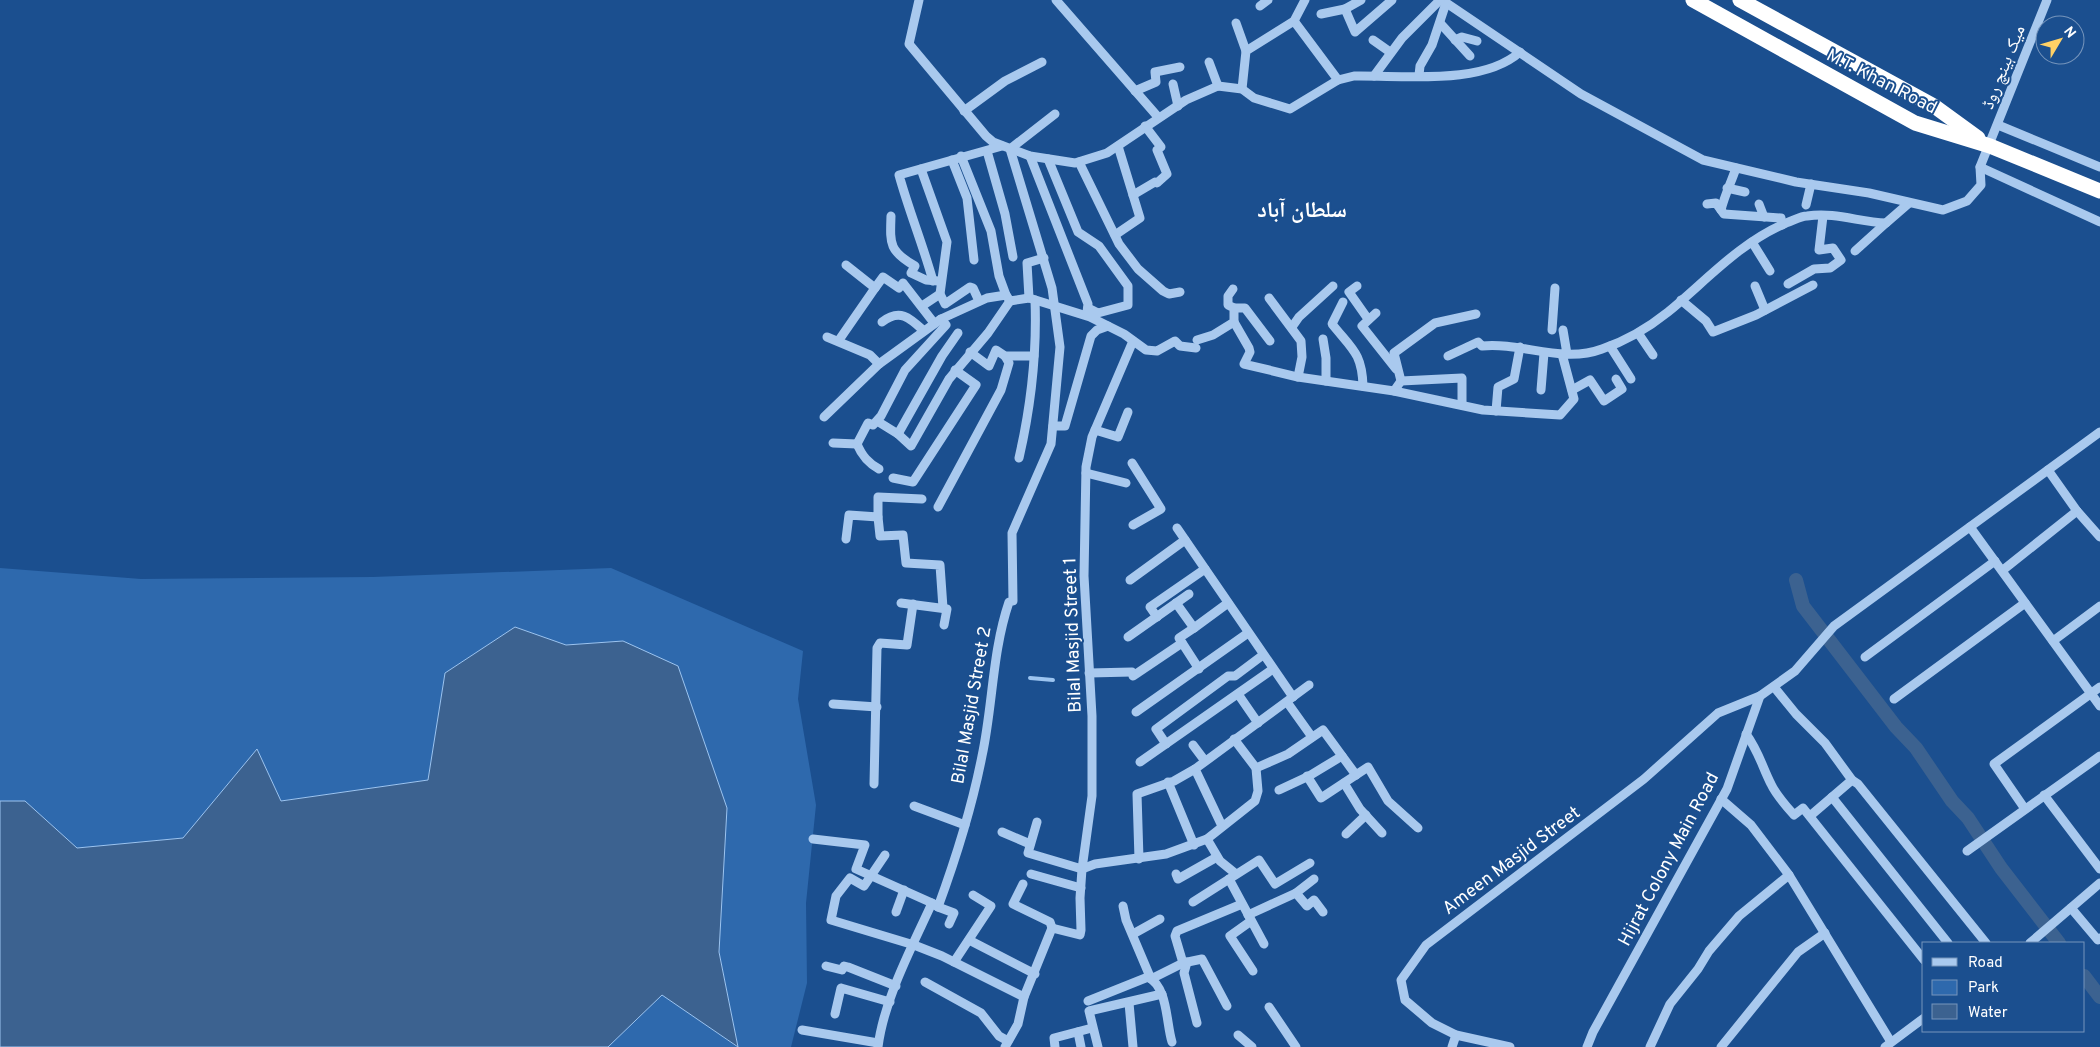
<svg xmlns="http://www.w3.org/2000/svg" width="2100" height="1047" font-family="Overpass,'Noto Naskh Arabic',sans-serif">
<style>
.green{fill:#2e69ad}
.water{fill:#3c6290;stroke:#9cc4f0}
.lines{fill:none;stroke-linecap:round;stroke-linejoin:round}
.stream{stroke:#9cc4f0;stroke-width:4}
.canal{stroke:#3c6290;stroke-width:14}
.minor{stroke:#a9c9ee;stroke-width:9}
.highway{stroke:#fff;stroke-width:15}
.labels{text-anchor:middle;stroke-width:4;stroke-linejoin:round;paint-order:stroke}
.street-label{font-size:18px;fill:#fff;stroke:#1b4f8f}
.district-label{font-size:22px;font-weight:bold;fill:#fff;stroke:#1b4f8f}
</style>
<rect width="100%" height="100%" fill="#1b4f8f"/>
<!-- green -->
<g class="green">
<polygon points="0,568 141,579 373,577 611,568 803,651 798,699 816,805 806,903 807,983 791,1047 738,1047 719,952 727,808 623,641 566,645 515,627 445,673 428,780 281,801 257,749 183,838 77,848 25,801 0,801"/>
<polygon points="662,994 737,1047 608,1047"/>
</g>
<!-- water -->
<polygon class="water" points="515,627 566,645 623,641 678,666 727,808 719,952 738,1047 662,995 608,1047 0,1047 0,801 25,801 77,848 183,838 257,749 281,801 428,780 445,673"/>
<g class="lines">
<!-- stream -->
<polyline class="stream" points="1030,678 1053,680"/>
<!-- canal -->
<g class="canal">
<polyline points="1796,580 1803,606 1896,727 1916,748 1952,801 1968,818 2001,868 2059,943"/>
<polyline points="2084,976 2100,997"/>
</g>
<!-- minor -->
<g class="minor">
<path d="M919 0 909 44 986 136 993 142 1030 156 1075 163 1107 153 1186 100 1218 86 1242 89 1254 98 1290 109 1338 80 1354 76C1403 75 1482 86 1520 52"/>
<polyline points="1056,0 1158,117"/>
<polyline points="1442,0 1581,94 1703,160 1796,182 1869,193 1943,210 1967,201 1981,185 1980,167 2047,0"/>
<polyline points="1260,6 1268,0"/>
<polyline points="1345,9 1355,32 1392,0"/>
<polyline points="1321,14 1345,9 1361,0"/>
<polyline points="1294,21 1338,80"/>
<polyline points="1236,23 1246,51"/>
<polyline points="1440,23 1470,56"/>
<polyline points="1373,40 1390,52"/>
<polyline points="1455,40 1462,37 1477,41"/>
<polyline points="1209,62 1218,86"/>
<polyline points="1419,75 1420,66 1432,45 1446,3"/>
<polyline points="1374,76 1402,38 1440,0"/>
<polyline points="1173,84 1178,106"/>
<polyline points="1242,89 1246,51 1294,21 1305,0"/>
<polyline points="1135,91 1156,82 1155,72 1180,67"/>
<polyline points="964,111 1005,81 1042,62"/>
<polyline points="1998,125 2100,167"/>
<polyline points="1145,126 1161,147 1157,150 1167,174 1157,183"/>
<polyline points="987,151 1005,214 1013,257"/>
<polyline points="961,156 991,231 999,276 1006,295"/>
<polyline points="1030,156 1088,304 1087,312"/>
<polyline points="1048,159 1078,232 1099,246 1128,286 1128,305 1098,313 1088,308"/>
<polyline points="952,160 967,198 974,260"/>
<polyline points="1079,162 1119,244 1138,269 1163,291 1169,294 1180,292"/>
<polyline points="1980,167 2100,222"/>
<polyline points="921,169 947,242 940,294 945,304 970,287 973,288 979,301"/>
<polyline points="1727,188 1745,192"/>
<polyline points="1133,195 1155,182"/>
<polyline points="1707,204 1716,203 1724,214 1781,218 1782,225"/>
<polyline points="1759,204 1764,217"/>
<polyline points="1806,205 1811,184"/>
<path d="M1721 210C1725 194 1731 183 1736 168"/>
<path d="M891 216C890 244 889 251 915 266L911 273 926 280 938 281"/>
<polyline points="1115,235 1140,218 1118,146"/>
<polyline points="1752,242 1770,271"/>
<polyline points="1855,251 1886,223"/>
<path d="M933 281C923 245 909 211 899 175L1002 146"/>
<polyline points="1788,284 1814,269 1830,268 1841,260 1833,248 1819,250 1823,216"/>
<polyline points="1357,286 1349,292 1368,319"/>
<polyline points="1755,286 1765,310"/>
<polyline points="875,288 883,277 899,288 903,283 934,323"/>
<polyline points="1029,298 1027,263 1044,258"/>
<polyline points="1269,298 1301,341 1302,357 1298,377"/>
<polyline points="1681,300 1706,321 1713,332 1756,315 1813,285"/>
<path d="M1343 302 1332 324C1352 349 1362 353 1363 386"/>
<polyline points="922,306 940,294"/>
<polyline points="1234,308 1245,308 1270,341"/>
<polyline points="1376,313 1362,326 1396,369"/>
<path d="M882 322C900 308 910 318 924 331"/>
<polyline points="1234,322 1249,348 1250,352 1244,364 1298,377 1394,391 1483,410 1560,415 1574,399 1562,354"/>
<polyline points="1292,327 1299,317 1333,286"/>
<polyline points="1552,330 1555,288"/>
<polyline points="1563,330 1567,354"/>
<polyline points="1638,333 1653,355"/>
<polyline points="827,337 870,355 879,364"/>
<polyline points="1323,339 1326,358 1326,381"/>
<polyline points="839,340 875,288 846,265"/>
<polyline points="1197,340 1213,335 1234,322 1234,308 1228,305 1228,296 1233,289"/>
<polyline points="1610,346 1631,379"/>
<polyline points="970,352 989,366 996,350 1005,356 1034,356"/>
<path d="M1448 356 1478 342 1482 346C1522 342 1562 364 1602 349 1626 341 1648 328 1668 312 1706 281 1739 243 1786 223 1793 221 1800 216 1807 216 1836 212 1859 222 1886 223L1909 203"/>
<polyline points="1401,381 1462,378 1462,405"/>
<polyline points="1541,390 1544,353"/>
<polyline points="1572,390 1590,380 1604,401 1622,389 1616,379"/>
<polyline points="1394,391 1401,381 1394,353 1435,323 1476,314"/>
<polyline points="1496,411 1498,387 1514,379 1520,347"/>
<polyline points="824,417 879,364 941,319"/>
<polyline points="877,421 898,434 942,356 958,333"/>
<polyline points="1053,426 1065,426 1091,336 1097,330 1108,326"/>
<polyline points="1095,430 1118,437 1128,412"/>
<polyline points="898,434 911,446 949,379 988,333 1010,301"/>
<polyline points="833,443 857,444 868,423 873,425 881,416 905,370 946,325 941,319 987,298 1006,295 1010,301 1029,298 1090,317 1124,334 1146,350 1157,351 1175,341 1180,346 1196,348"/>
<path d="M857 444C862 456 868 463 879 469"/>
<path d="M1019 458C1031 406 1037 353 1035 300"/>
<polyline points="1132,463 1161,509 1133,525"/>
<polyline points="2048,470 2077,511 2100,537"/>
<polyline points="1086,473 1126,483"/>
<polyline points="893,478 913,482 976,385 955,370"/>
<polyline points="938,507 1001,390 1009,363 1005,356"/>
<polyline points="878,517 880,536 903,535 906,563 940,565 943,608"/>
<polyline points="1970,527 2100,706"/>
<polyline points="1177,528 1293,697"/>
<polyline points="846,539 849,515 878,517 878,497 922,499"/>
<polyline points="2003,570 2077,511"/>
<polyline points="1130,580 1185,540"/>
<polyline points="901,603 947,609 944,625"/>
<polyline points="1176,603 1194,628 1228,603"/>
<polyline points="1157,617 1150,607 1205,569"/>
<polyline points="1194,628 1179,638 1199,669"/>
<polyline points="1128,637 1189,594"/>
<polyline points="2053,641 2100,606"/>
<polyline points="1865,657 1995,561"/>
<polyline points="1089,673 1132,672"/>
<polyline points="1133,676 1182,643"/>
<polyline points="1774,687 1796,714 1825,743 1852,780 1858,784 1986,943"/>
<polyline points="1238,694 1258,723"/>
<polyline points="1894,699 2025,603"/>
<polyline points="1287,702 1312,737"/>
<polyline points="833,704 877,707"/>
<polyline points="1136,712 1248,633"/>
<path d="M1746 734C1758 750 1762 766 1771 784 1776 795 1786 806 1794 815L1803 808 1924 960"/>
<polyline points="1166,744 1156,729 1228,676 1235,676 1263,655"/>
<polyline points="1193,745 1205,761"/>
<polyline points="1140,762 1273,669"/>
<polyline points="1256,768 1288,754 1323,730 1356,775"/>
<polyline points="1307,776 1321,798 1368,767 1388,801 1418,828"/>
<polyline points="1168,782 1194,845"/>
<polyline points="1344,783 1360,809 1382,833"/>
<polyline points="874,784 877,648 880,643 907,645 913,604"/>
<polyline points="1279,790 1309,776 1342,756"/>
<polyline points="2044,795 2100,869"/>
<polyline points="1832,797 1948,943"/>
<polyline points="1721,799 1751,825 1789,875 1891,1042"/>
<polyline points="914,806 965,825"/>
<polyline points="2025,809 1994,764 2100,687"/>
<polyline points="1810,816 1852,780"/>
<polyline points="1037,822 1028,853 1082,869 1095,864 1166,854 1207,839 1255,801 1258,791 1256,768 1234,739"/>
<polyline points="1222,826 1195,769 1309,685"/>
<polyline points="1002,832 1030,844"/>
<polyline points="1346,834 1366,815"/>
<polyline points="813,839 865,845 856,869 932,903"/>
<polyline points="1207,839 1220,861 1236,874"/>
<polyline points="1967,851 2100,756"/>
<polyline points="885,855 864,886 850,878 836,896 831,920 914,945 942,956 1024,997"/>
<polyline points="1139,859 1137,794 1174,781 1195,769"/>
<polyline points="1031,874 1081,888"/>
<polyline points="1176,874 1178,879 1217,857"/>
<polyline points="1229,879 1264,944"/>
<polyline points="1023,884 1013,904 1050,922 1052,928"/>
<polyline points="1296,893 1314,879"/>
<polyline points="1193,902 1259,860 1275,884 1310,863"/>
<polyline points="1123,906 1126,920 1151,979 1183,963 1202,959 1227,1006"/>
<polyline points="938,907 954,913 949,924"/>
<polyline points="2071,908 2098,940 2100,938"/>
<polyline points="896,912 904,890"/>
<polyline points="1248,915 1296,893 1307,906 1314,900 1323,912"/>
<polyline points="1251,921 1230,936 1253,971"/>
<polyline points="1133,934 1160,919"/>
<polyline points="969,940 1035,974"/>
<polyline points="2030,943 2100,883"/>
<polyline points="954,962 991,906 973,895"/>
<polyline points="1187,962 1184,973 1197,1023"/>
<polyline points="1183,963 1175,936 1177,931 1242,904"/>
<polyline points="826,966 842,970 844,966 848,967 896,986"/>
<polyline points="925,982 981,1013 999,1036 1008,1041"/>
<path d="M1088 1001 1148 977C1168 987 1166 1023 1172 1042"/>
<polyline points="1129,1003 1133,1047"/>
<polyline points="1269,1007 1296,1047"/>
<polyline points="835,1014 841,988 890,1002"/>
<polyline points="802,1030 878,1043"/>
<polyline points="1078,1032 1081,1047"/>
<polyline points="1238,1035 1252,1047"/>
<path d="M878 1047C884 999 912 947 932 903L938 907C956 858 972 807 982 756 993 705 992 652 1009 602L1013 601 1012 533 1051 444 1060 347 1052 288 1010 149 1055 114"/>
<polyline points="1005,1047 1018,1024 1024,997 1052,928 1080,935 1081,930 1080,898 1082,869 1092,796 1092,716 1084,576 1086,467 1092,437 1133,341"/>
<polyline points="1055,1047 1054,1038 1092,1028"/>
<polyline points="1098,1047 1089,1011 1162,994"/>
<polyline points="1452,1047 1456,1035"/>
<polyline points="1510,1047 1456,1035 1432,1023 1405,1000 1401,980 1426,945 1644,779 1718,713 1760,696"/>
<polyline points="1587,1047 1593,1032 1727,789 1760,696 1795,671 1834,626 2100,432"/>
<polyline points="1650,1047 1670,1004 1698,969 1709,951 1739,916 1789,875"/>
<polyline points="1721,1047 1798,952 1825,933"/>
<polyline points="1885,1047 1924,1018"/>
</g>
<!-- highway -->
<g class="highway">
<polyline points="1693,0 1915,123 1990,146 2100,191"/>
<polyline points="1740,0 1934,106 1978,138"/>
</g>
</g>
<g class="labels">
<!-- street labels -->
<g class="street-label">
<text transform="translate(2003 67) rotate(-68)" y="6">میک ہینچ روڈ</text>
<text transform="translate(1882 81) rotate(27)" y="6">M.T. Khan Road</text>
<text transform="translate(1072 635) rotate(-92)" y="6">Bilal Masjid Street 1</text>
<text transform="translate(971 705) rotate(-80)" y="6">Bilal Masjid Street 2</text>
<text transform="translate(1668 859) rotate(-62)" y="6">Hijrat Colony Main Road</text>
<text transform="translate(1511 860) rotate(-37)" y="6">Ameen Masjid Street</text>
</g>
<!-- district labels -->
<g class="district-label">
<text x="1302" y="217">سلطان آباد</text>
</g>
</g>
<!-- legend -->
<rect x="1922" y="942" width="162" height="90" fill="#1b4f8f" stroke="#7695bc"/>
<rect x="1932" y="958" width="25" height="8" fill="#a9c9ee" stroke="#7695bc"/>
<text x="1968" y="967" font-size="15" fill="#ffffff">Road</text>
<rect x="1932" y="980" width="25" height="15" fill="#2e69ad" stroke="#7695bc"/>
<text x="1968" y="992" font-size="15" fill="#ffffff">Park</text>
<rect x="1932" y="1004" width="25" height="15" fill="#3c6290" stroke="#7695bc"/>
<text x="1968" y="1017" font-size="15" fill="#ffffff">Water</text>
<!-- north arrow -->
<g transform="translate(2060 40) rotate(52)"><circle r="24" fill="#1b4f8f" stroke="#7695bc"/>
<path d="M0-4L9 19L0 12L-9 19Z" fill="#ffd166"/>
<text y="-8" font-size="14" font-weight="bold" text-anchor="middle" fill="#ffffff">N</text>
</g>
</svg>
